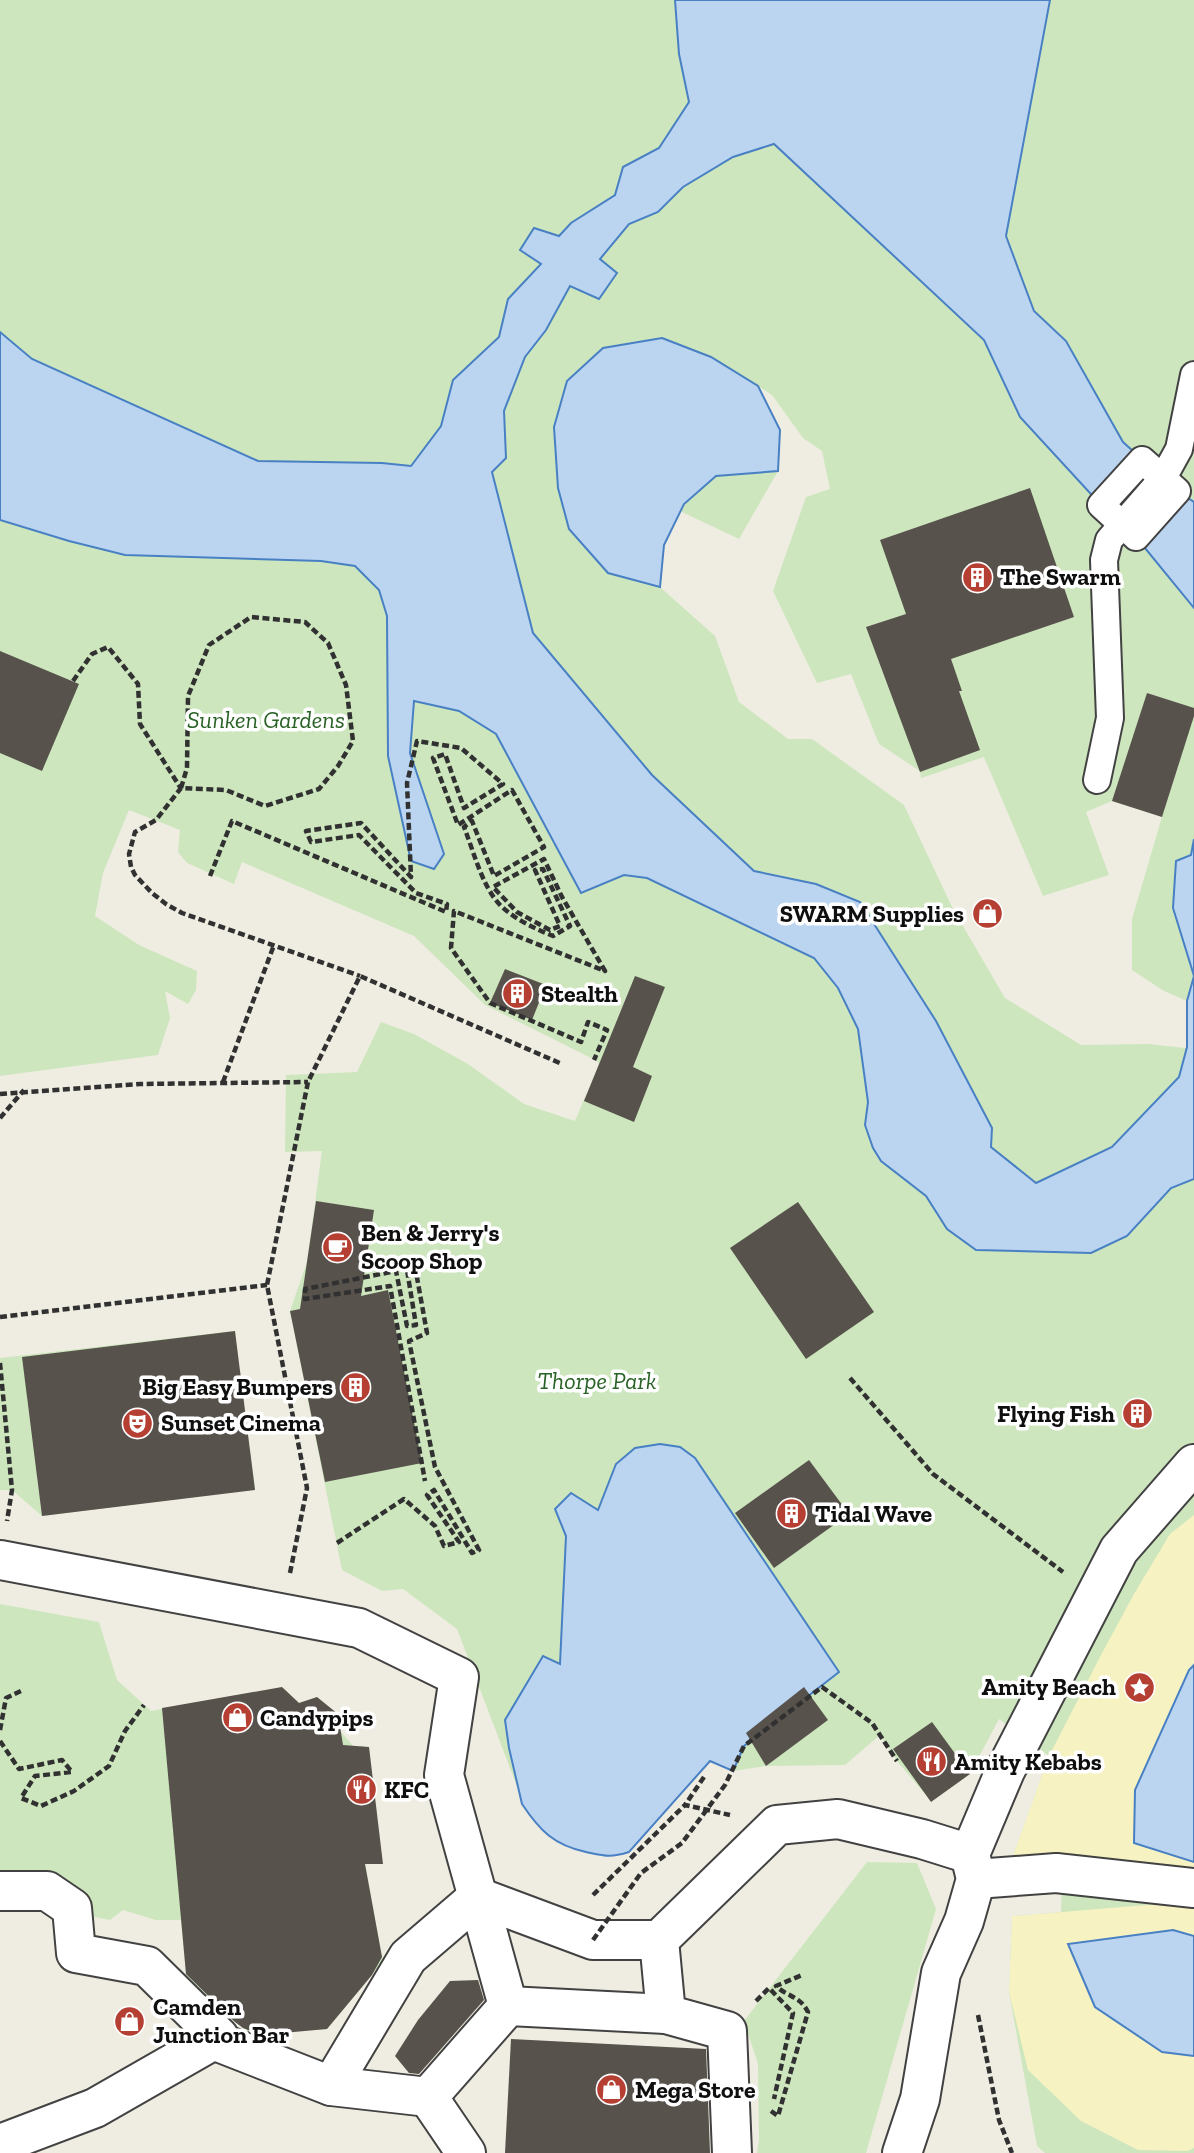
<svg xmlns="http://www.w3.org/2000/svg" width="1194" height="2153" font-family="'Zilla Slab',serif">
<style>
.green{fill:#cde6be}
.sand{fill:#f6f2c2}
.plaza{fill:#efede1}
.water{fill:#bbd5f1;stroke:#4880c3;stroke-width:2}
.building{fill:#57524c}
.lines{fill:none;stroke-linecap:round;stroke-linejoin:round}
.service-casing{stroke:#424242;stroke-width:30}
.pedestrian-casing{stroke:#424242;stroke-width:42}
.path{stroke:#313131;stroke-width:4.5;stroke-dasharray:7 3.5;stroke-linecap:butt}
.service{stroke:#fff;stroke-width:26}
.pedestrian{stroke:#fff;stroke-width:38}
.path-bridge{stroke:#313131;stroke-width:4.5;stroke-dasharray:7 3.5;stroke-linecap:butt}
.labels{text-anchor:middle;stroke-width:7;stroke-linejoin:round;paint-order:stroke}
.poi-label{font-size:24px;font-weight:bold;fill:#0f0f0f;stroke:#fff;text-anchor:start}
.park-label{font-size:24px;font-style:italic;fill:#286224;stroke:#fff}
</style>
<rect width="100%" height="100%" fill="#fefdf2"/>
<!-- green -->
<g class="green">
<polygon points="0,0 675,0 679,54 984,340 1020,417 1136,537 1194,608 1194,2153 0,2153"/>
<polygon points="1050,0 1194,0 1194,502 1177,491 1123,442 1066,341 1034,311 1006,236"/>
</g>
<!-- sand -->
<g class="sand">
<polygon points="1194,1515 1194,1882 1007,1872 1049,1756 1101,1655 1134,1594 1170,1534"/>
<polygon points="1183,1902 1194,1908 1194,2148 1188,2151 1138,2150 1081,2121 1028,2070 1009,1992 1012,1916"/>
</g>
<!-- plaza -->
<g class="plaza">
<polygon points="758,386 772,395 803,438 822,451 830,489 806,497 773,591 817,683 851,674 879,744 920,771 921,778 984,757 1043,896 1109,875 1086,812 1112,801 1162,817 1132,919 1132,970 1164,991 1187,1001 1194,1001 1194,1049 1148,1044 1081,1045 1005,998 953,909 904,805 812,739 788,739 739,702 715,636 660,587 664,545 680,511 739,539 778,471 780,430"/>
<polygon points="129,810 180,830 178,852 187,863 234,884 242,862 414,936 485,1005 597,1061 599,1064 575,1121 524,1104 468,1064 414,1034 381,1022 357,1072 286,1075 285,1152 322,1151 307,1262 290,1311 342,1570 382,1591 403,1589 457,1629 526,1810 629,1852 710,1761 733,1771 766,1766 845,1765 880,1735 897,1761 931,1801 970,1774 999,1719 1049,1756 1007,1872 1062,1874 1061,1912 1012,1916 1009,1992 1037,2146 1045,2153 866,2153 936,1909 917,1863 867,1862 744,2021 758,2064 759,2140 757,2153 0,2153 0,1881 89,1916 110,1920 123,1910 156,1920 181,1920 187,1985 252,2035 327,2029 383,1961 365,1864 382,1864 369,1747 353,1746 341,1732 317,1697 299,1703 282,1687 151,1711 117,1680 99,1622 0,1604 0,1490 12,1490 42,1516 255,1489 234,1331 0,1358 0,1076 158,1055 170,1018 165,991 188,1004 196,990 197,971 139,945 95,916 103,873"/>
</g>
<!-- water -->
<g class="water">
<polygon points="675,0 1050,0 1006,236 1034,311 1066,341 1123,442 1177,491 1194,502 1194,608 1136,537 1101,505 1020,417 984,340 774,144 733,157 683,187 658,212 629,224 600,259 617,273 599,299 570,286 546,330 525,357 504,411 506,458 492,472 533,633 652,775 754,871 816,884 860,902 936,1021 992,1128 991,1147 1036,1183 1112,1147 1179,1077 1187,1047 1187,1001 1194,976 1173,908 1176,861 1191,855 1194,839 1194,1179 1171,1188 1127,1236 1091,1253 976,1250 947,1229 926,1196 881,1161 873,1148 865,1125 868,1102 858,1029 838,988 814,958 647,878 624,875 581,893 496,734 459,711 414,701 410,753 444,854 434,869 411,861 388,756 387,616 379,590 355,566 321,561 125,555 69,541 0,520 0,332 32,359 258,461 382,463 411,466 441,426 453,380 499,337 508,299 541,264 520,250 534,228 559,236 571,223 615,195 623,167 659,148 689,102 679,54"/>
<polygon points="662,338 711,357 758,386 780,430 778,471 716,476 684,504 664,545 660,587 608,573 569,529 558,488 554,427 567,381 603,348"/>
<path d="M660 1444 680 1447 695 1458 839 1672 744 1746 733 1771 710 1761 629 1852C610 1858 605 1856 586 1852 554 1845 540 1831 522 1804L509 1748 505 1720 543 1656 560 1664 566 1536 555 1509 571 1493 598 1510 616 1464 635 1448Z"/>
<polygon points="1194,1665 1194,1862 1134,1843 1135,1790 1189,1670"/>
<polygon points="1173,1930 1194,1936 1194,2056 1162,2052 1095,2007 1068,1944"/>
</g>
<!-- building -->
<g class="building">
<polygon points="1030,488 1074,617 951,659 962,691 959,691 980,750 920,772 866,627 906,614 880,540"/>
<polygon points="0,651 79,684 42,771 0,753"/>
<polygon points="1147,693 1194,708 1194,716 1162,817 1112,801"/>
<polygon points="505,969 546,985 532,1020 490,1003"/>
<polygon points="635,976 665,987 633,1067 652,1076 634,1122 584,1101"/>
<polygon points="316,1201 374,1210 361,1296 388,1290 422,1463 325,1482 290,1311 300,1309"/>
<polygon points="798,1202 874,1312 806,1359 730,1248"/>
<polygon points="235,1331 255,1490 42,1516 22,1357"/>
<polygon points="809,1460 849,1514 774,1568 735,1513"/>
<polygon points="282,1687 299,1703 317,1697 338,1714 343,1745 369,1747 383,1864 365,1864 382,1957 372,1975 327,2029 260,2035 243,2028 235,2022 186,1974 162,1708"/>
<polygon points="804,1687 828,1720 766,1766 746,1733"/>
<polygon points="932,1722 970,1774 931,1802 893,1749"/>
<polygon points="478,1980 484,2000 419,2074 409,2073 395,2056 418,2020 450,1981"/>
<polygon points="511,2039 706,2049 710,2153 505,2153"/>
</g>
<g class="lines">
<defs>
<g id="service">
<polygon points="1142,460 1177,491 1136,537 1101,505"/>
<polyline points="1097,780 1110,718 1104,560 1109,540 1163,478 1179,449 1194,375"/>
</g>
<g id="pedestrian">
<polyline points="0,1560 359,1628 459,1677 444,1775 508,2006"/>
<polyline points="976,1879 1056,1873 1194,1888"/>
<polyline points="0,1891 47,1891 72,1908 76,1953 147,1966 219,2037 95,2108 0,2144"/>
<polyline points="213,2040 331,2086 408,1957 478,1897 593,1940 659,1940"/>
<polyline points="331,2086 428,2097 508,2006 666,2014"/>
<polyline points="428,2097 466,2153"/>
<polyline points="732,2153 727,2031 666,2014 659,1940 777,1825 838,1819 922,1839 970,1854"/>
<polyline points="902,2153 920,2099 941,1973 964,1921 976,1879 970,1854 1005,1771 1119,1550 1194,1464"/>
</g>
</defs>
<!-- service casing -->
<use href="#service" class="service-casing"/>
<!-- pedestrian casing -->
<use href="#pedestrian" class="pedestrian-casing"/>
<!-- path -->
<g class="path">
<polyline points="73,681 92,654 108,647 138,684 140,724 180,787"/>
<polyline points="181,788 187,768 188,696 209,645 251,617 305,622 328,643 346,685 353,741 338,766 319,789 265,806 226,790 181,788 156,820 135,832 129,854 131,867 135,875 152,893 166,904 182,913 360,976"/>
<path d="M210 876 232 821 446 912 447 904 416 893 359 835 311 842 306 831 361 823 411 877 407 783 417 741 461 748 503 784 464 808 445 754 433 758 458 825 512 790 544 847 494 876 472 821 464 827C474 852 482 887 501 906 516 920 534 928 553 936L570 926 543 869 535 870 560 926 550 930 517 912 493 887 544 859 562 897 605 971 454 911 451 948 490 1003 581 1042 588 1022 607 1030 594 1060"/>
<polyline points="223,1082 274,945"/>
<polyline points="0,1094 140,1084 308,1082"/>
<polyline points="0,1118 24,1090"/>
<polyline points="0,1317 267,1285"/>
<polyline points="0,1363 12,1490 7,1521"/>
<polyline points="850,1378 933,1474 1063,1572"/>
<polyline points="337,1543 404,1499 435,1526 444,1546 459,1542 427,1495 434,1490 472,1553 479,1550 435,1467 409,1341 427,1333 416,1272 407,1270 416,1325 407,1326 396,1271 305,1289 305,1299 390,1286 425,1481"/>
<polyline points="290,1573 307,1488 267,1285 308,1082 360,976 562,1064"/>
<polyline points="0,1730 6,1698 21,1691"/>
<polyline points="0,1741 19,1769 62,1760 72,1772 35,1776 21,1798 41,1806 74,1791 109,1766 125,1731 144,1705"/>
<polyline points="704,1777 685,1805 730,1815"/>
<polyline points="593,1895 685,1805"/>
<polyline points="756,2001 769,1988 793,2013 774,2099"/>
<polyline points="978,2015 999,2120 1012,2153"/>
<path d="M771 2111 778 2116 808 2012C799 1995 789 1998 776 1986L802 1975"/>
</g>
<!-- service -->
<use href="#service" class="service"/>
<!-- pedestrian -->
<use href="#pedestrian" class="pedestrian"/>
<!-- path-bridge -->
<polyline class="path-bridge" points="593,1940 641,1873 682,1843 725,1785 744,1746 822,1687 872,1723 897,1761"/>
</g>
<!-- icons -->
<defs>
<symbol id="building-disc" viewBox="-11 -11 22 22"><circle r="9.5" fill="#b53f32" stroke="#fff"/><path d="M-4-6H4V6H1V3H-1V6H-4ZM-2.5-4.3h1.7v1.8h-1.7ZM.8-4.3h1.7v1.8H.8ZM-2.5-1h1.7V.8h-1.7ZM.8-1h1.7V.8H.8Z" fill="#fff"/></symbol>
<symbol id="shop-disc" viewBox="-11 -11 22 22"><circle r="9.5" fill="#b53f32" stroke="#fff"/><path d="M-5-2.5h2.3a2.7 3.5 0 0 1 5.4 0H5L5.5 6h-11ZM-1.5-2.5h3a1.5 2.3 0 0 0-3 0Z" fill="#fff"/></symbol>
<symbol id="cafe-disc" viewBox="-11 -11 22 22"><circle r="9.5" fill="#b53f32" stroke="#fff"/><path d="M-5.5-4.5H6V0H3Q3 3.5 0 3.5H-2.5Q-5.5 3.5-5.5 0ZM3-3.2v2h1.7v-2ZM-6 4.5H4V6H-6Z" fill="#fff"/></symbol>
<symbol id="theatre-disc" viewBox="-11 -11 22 22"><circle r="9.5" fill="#b53f32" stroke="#fff"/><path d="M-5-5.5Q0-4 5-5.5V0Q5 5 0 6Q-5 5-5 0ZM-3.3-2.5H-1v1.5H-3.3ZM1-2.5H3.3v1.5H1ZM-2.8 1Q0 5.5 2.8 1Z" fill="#fff"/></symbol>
<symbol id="sight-disc" viewBox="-11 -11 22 22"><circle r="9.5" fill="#b53f32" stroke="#fff"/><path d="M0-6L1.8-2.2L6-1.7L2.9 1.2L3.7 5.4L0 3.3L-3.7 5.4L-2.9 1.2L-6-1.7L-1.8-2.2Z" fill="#fff"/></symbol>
<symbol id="restaurant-disc" viewBox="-11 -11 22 22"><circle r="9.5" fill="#b53f32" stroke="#fff"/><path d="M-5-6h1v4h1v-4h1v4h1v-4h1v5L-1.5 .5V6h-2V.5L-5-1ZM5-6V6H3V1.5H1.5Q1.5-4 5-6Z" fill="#fff"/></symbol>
</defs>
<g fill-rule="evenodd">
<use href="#building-disc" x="960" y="560" width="35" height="35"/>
<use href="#shop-disc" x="970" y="896" width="35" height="35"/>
<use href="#building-disc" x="500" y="976" width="35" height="35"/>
<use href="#cafe-disc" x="320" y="1230" width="35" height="35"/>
<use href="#building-disc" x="338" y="1370" width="35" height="35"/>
<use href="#building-disc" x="1120" y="1396" width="35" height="35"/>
<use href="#theatre-disc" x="120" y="1406" width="35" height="35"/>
<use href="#building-disc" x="774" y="1496" width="35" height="35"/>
<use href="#sight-disc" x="1122" y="1670" width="35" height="35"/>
<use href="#shop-disc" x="220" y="1700" width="35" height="35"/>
<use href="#restaurant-disc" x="914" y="1744" width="35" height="35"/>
<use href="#restaurant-disc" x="344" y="1772" width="35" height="35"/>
<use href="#shop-disc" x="112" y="2004" width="35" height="35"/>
<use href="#shop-disc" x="594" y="2072" width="35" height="35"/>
</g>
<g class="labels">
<!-- poi labels -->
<g class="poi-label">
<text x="1000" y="585">The Swarm</text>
<text x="964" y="922" text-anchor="end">SWARM Supplies</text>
<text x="541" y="1002">Stealth</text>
<text x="361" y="1241">Ben &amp; Jerry's<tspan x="361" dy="28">Scoop Shop</tspan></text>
<text x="333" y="1395" text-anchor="end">Big Easy Bumpers</text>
<text x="1115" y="1422" text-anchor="end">Flying Fish</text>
<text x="161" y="1431">Sunset Cinema</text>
<text x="815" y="1522">Tidal Wave</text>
<text x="1116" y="1695" text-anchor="end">Amity Beach</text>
<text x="260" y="1726">Candypips</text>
<text x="954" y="1770">Amity Kebabs</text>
<text x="384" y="1798">KFC</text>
<text x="153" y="2015">Camden<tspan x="153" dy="28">Junction Bar</tspan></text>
<text x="635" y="2098">Mega Store</text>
</g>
<!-- park labels -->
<g class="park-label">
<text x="266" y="728">Sunken Gardens</text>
<text x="597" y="1389">Thorpe Park</text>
</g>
</g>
</svg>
